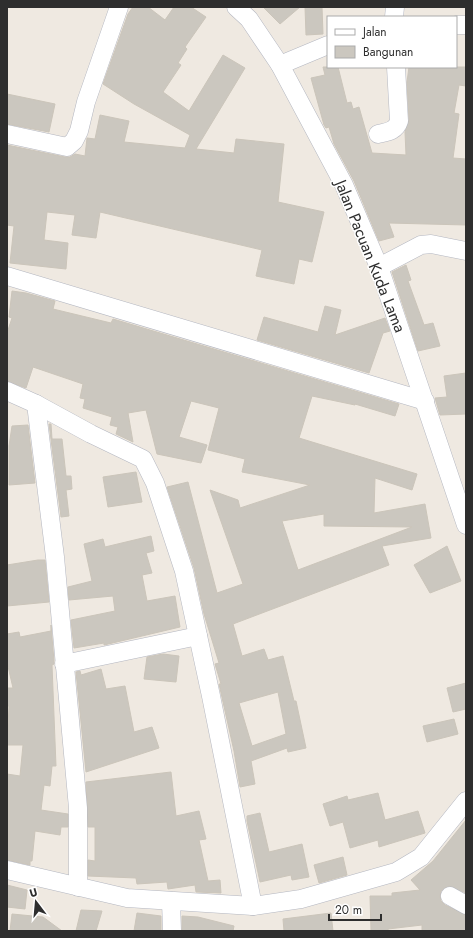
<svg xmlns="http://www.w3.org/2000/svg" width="473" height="938" font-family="Jost,sans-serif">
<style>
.building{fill:#cbc7bf;stroke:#cbc5ba;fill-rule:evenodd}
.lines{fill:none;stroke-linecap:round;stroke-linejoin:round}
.street-casing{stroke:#b4b7c1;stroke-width:19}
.street{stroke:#fff;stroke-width:18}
.labels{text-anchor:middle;stroke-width:3;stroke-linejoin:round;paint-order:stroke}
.street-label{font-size:16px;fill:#2e2e2e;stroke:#fff}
</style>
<rect width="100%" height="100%" fill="#efe9e1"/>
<!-- building -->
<g class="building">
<polygon points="133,7 148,7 165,20 174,7 191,7 206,17 185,47 187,49 178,63 181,65 163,92 189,111 223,55 245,68 196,149 234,153 236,139 284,144 278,202 324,212 312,262 299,259 294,284 256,276 262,250 100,212 96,238 72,235 75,215 47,212 44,240 68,243 66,269 10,263 14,226 7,225 7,145 65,157 70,157 75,154 85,156 87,138 95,139 100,115 129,121 124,142 185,148 190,135 134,104 103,84 128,14"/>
<polygon points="263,7 300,7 280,24"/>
<polygon points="305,7 322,7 323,34 306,35"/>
<polygon points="323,67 338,67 347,103 351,102 353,109 359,107 372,153 406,155 405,132 409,120 407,82 409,67 466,67 466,86 459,85 454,113 459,114 453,158 466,159 466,225 389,223 394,237 379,241 354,181 334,144 329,127 326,128 324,125 311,78 325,75"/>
<polygon points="7,94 55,104 49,132 7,124"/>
<polygon points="406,265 411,280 408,281 424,325 433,323 440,346 418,351 392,272"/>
<path d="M12 291 26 293 55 301 53 309 111 323 113 319 399 404 395 416 355 404V405L312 396 299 438 417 474 412 490 375 478 374 513 425 504 431 538 382 546 389 565 233 624 242 656 264 649 268 660 283 656 294 701H296L306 748 288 752 287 748 251 761 255 784 240 787 234 751 219 684H221L215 664 219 663 204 614 194 568 167 487 188 482 217 593 243 584 210 490 238 500 240 508 310 485 242 472 245 459 208 450 219 408 191 401 179 437 207 445 201 463 157 454 146 410 128 413 133 442 116 434 118 427 110 425 112 417 83 408 85 399 80 398 83 384 33 367 26 388 7 381V333L12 318 9 317ZM324 514V526L412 527 298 570 282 521ZM278 692 286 734 252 746 239 703Z"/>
<polygon points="325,306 341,310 335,335 385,318 390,331 383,333 369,373 257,340 264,317 318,332"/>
<polygon points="466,373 466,414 440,415 435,398 447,397 444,376"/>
<polygon points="49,424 51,424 52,439 62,439 66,476 71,476 72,489 66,490 69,516 61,517"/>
<polygon points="28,425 35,483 9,485 9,446 12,426"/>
<polygon points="136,472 142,502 108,507 103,477"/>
<polygon points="151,536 154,551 146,553 152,573 142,575 147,601 175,596 180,627 104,645 104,643 74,648 71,620 115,611 113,596 69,600 68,587 92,581 84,544 103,539 105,547"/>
<polygon points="447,546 461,581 430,593 414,565"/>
<polygon points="38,560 45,560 49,602 7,606 7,565"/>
<polygon points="51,625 54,661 54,664 52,665 56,766 52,766 50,786 44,785 41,810 68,814 68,827 61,827 60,835 35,831 32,861 30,861 30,865 7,860 7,774 20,776 23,745 7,745 9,706 7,706 7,688 13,688 7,662 7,634 19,632 20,637 51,631"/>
<polygon points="163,654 179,656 176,682 144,679 147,657"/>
<polygon points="101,669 106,689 125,686 134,732 152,727 159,748 86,772 76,672 80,671 81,675"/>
<polygon points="466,683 466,709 453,712 447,688"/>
<polygon points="454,719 458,734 427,742 423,726"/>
<polygon points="171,772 176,816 199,811 206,839 199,840 208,881 220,880 221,893 196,892 195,885 168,889 167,882 137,884 136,878 88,876 88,860 95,861 95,827 88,827 86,782"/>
<polygon points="378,793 385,820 418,811 425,833 379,847 378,840 350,848 343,822 330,826 323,804 347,796 348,800"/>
<polygon points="260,813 269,852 302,844 309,877 292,880 291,875 260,882 247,821 247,816"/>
<polygon points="466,820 466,893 449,886 441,891 440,896 441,901 445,905 466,915 466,931 422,931 422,925 388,929 388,931 371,931 370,896 392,896 392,893 420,890 411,880 433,861"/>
<polygon points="343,857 347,875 319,883 314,865"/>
<polygon points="7,885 27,890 25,909 7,907"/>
<polygon points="81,910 102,911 96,931 76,931"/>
<polygon points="137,913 161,916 161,931 134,931"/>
<polygon points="331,913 333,931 284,931 283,919"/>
<polygon points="12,914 43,917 62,931 10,931"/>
<polygon points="182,916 198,917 234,926 233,931 182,931"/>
</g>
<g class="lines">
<defs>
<g id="street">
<polyline points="236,7 249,19 280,65 344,185 379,267 466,525"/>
<polyline points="394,17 395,7"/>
<polyline points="456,25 466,25"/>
<polyline points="280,65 328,45"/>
<polyline points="7,134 67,147 74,141 79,131 86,102 119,7"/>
<path d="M378 134C387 132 396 131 399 121L396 67"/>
<polyline points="379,267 421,245 431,244 466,251"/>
<polyline points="7,276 425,401"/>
<polyline points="7,391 36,404 55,557 78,808 78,887"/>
<polyline points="36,404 91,434 143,459 155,483 184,571 211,696 253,906"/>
<polyline points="64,664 198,636"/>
<polyline points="7,870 127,898 253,906 301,899 396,872 421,857 466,801"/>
<polyline points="450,896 466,905"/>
<polyline points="171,901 172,931"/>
</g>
</defs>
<!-- street casing -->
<use href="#street" class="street-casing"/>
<!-- street -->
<use href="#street" class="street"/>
</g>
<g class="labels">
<!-- street labels -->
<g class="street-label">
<text transform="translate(371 256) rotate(68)" y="6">Jalan Pacuan Kuda Lama</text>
</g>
</g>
<!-- border -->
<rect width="473" height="938" fill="none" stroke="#2e2e2e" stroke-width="16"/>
<!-- legend -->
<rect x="327" y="16" width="130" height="52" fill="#ffffff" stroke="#ababab"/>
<rect x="335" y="29" width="20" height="6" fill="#ffffff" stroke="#ababab"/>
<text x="363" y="36" font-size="12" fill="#2e2e2e">Jalan</text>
<rect x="335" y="46" width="20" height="12" fill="#cbc7bf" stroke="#ababab"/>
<text x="363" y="56" font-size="12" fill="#2e2e2e">Bangunan</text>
<!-- north arrow -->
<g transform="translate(36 902) rotate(344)" stroke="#ffffff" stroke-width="3" paint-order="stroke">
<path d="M0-3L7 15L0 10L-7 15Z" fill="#2e2e2e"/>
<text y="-6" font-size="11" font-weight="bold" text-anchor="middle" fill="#2e2e2e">U</text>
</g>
<!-- scale -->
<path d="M329 914v6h52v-6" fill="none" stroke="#2e2e2e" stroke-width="2"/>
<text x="335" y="914" font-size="12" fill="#2e2e2e" stroke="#ffffff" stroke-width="3" paint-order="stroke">20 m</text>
</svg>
